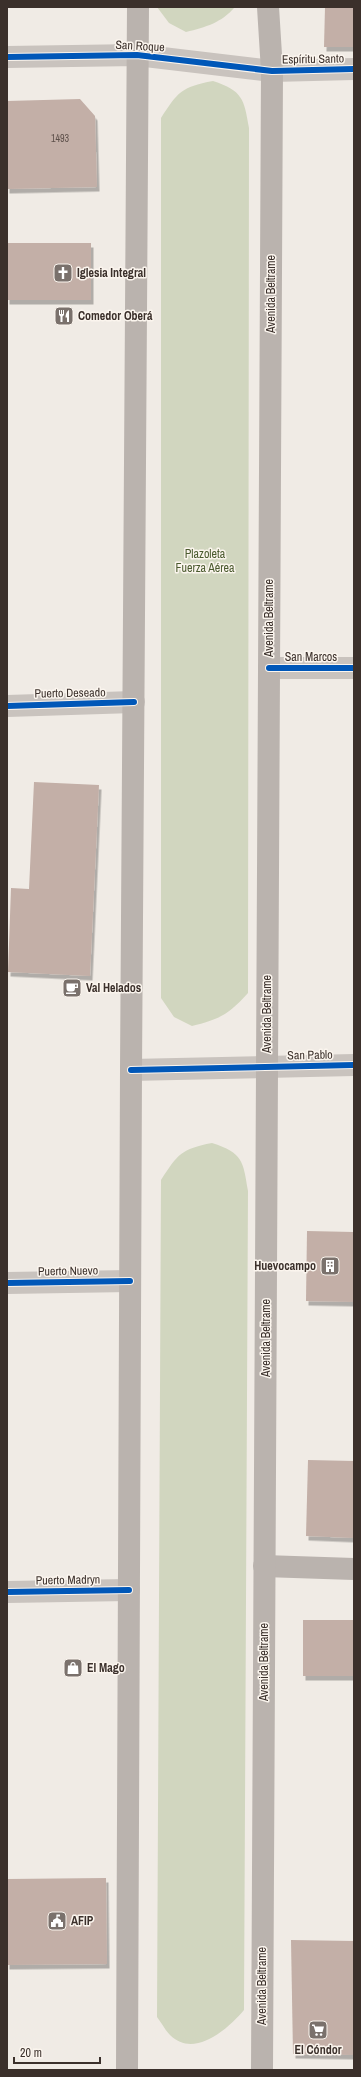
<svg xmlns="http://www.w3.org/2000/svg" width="361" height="2077" font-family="'Archivo Narrow',sans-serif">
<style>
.green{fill:#d1d6bf}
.building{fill:#c3afa7;filter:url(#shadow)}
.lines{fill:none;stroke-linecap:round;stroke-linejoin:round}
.street{stroke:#c9c3be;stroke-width:22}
.secondary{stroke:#bab3ae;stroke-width:22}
.cycleway-casing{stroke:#fbf5ee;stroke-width:8}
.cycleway{stroke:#0057b8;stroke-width:6}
.labels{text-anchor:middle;stroke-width:3;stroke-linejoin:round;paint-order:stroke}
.number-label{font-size:10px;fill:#5d504a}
.street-label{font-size:12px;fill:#3b302b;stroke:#fbf5ee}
.poi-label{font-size:12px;font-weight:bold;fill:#3b302b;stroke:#fbf5ee;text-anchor:start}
.park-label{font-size:12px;fill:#4a5a2e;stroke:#fbf5ee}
</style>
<defs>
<filter id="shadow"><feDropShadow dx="2.5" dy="4.5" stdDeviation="0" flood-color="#0004"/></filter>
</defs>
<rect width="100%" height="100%" fill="#f0ebe5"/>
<!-- green -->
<g class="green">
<path d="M157 7H235C221 23 206 27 186 32L169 23Z"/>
<path d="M213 81C243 91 244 99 249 128L248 993C228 1015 220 1019 192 1026L174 1017 161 998V118C178 92 181 87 213 81Z"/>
<path d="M212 1143C243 1153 243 1161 248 1191L244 2010C228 2029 194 2059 170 2035 165 2030 161 2022 157 2017L161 1180C178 1154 181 1149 212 1143Z"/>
</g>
<!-- building -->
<g class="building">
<polygon points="325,7 354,7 354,47 324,47"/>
<polygon points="80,99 95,116 97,187 7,189 7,101"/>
<rect x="7" y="243" width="84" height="57"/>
<polygon points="34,782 99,785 90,976 8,972 11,888 29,889"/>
<polygon points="307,1231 354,1232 354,1302 306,1301"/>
<polygon points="308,1460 354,1461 354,1538 306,1536"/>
<rect x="303" y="1620" width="51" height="56"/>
<polygon points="106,1878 107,1964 7,1965 7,1879"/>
<polygon points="291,1940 354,1941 354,2055 293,2054"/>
</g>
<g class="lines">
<!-- street -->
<g class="street">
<polyline points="7,57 137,55 272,71 354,69"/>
<polyline points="269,668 354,668"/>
<polyline points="7,706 134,702"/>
<polyline points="131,1070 354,1065"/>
<polyline points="7,1283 130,1281"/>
<polyline points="7,1592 129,1590"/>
</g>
<!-- secondary -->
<g class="secondary">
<polyline points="264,1566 354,1569"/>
<polyline points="127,2070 131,1070 138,7"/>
<polyline points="262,2070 272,71 268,7"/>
</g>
<defs>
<g id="cycleway">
<polyline points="7,57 137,55 272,71 354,69"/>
<polyline points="269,668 354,668"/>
<polyline points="7,706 134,702"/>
<polyline points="131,1070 354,1065"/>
<polyline points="7,1283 130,1281"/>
<polyline points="7,1592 129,1590"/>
</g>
</defs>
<!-- cycleway casing -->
<use href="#cycleway" class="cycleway-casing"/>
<!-- cycleway -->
<use href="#cycleway" class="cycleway"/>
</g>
<!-- icons -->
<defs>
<symbol id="church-square" viewBox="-11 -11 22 22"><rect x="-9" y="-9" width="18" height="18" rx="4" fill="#7a716c" stroke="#fbf5ee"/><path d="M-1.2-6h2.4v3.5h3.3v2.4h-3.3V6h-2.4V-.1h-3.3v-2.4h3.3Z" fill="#fff"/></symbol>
<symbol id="restaurant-square" viewBox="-11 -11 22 22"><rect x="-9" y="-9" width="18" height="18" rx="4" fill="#7a716c" stroke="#fbf5ee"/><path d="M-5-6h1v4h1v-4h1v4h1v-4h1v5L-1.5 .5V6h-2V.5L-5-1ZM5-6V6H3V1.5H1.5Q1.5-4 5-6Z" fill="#fff"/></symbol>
<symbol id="cafe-square" viewBox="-11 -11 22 22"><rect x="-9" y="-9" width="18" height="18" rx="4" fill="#7a716c" stroke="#fbf5ee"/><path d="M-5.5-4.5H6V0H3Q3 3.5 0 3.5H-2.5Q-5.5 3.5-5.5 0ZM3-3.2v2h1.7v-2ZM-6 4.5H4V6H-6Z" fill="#fff"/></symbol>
<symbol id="building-square" viewBox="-11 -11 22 22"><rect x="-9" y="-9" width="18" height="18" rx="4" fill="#7a716c" stroke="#fbf5ee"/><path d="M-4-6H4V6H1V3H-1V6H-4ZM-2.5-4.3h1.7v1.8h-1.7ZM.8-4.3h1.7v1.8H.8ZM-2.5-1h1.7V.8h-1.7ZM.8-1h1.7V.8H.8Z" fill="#fff"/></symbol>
<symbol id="shop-square" viewBox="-11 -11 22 22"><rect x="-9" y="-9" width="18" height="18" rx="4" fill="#7a716c" stroke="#fbf5ee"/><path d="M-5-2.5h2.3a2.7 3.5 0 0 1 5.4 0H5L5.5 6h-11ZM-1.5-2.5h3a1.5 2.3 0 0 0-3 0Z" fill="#fff"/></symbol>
<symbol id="civic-square" viewBox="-11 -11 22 22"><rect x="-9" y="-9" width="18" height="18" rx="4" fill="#7a716c" stroke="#fbf5ee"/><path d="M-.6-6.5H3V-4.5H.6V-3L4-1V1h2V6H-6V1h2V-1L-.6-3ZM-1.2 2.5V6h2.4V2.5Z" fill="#fff"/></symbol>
<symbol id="supermarket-square" viewBox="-11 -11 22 22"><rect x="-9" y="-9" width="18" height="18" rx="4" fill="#7a716c" stroke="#fbf5ee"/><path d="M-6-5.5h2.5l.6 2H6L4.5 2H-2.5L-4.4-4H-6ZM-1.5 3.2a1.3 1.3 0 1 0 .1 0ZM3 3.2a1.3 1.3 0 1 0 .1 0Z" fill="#fff"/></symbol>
</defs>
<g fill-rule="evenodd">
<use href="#church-square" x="52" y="262" width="22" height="22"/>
<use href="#restaurant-square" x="53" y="305" width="22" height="22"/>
<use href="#cafe-square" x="61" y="977" width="22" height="22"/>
<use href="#building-square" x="319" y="1255" width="22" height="22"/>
<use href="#shop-square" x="62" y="1657" width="22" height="22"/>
<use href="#civic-square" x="46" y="1910" width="22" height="22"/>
<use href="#supermarket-square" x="307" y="2019" width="22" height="22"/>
</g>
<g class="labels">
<!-- number labels -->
<g class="number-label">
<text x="60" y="142">1493</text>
</g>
<!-- street labels -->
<g class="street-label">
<text transform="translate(140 46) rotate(3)" y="4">San Roque</text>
<text transform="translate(313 59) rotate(-1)" y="4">Espíritu Santo</text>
<text transform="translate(271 294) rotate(-90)" y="4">Avenida Beltrame</text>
<text transform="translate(269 618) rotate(-90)" y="4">Avenida Beltrame</text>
<text x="311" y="661">San Marcos</text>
<text transform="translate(70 693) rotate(-1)" y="4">Puerto Deseado</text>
<text transform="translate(267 1014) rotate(-90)" y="4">Avenida Beltrame</text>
<text transform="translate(310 1055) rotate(-1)" y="4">San Pablo</text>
<text transform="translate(68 1271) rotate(-1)" y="4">Puerto Nuevo</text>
<text transform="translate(266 1338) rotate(-90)" y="4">Avenida Beltrame</text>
<text transform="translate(68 1580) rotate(-1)" y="4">Puerto Madryn</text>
<text transform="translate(264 1662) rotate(-90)" y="4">Avenida Beltrame</text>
<text transform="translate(262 1986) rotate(-90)" y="4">Avenida Beltrame</text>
</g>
<!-- poi labels -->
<g class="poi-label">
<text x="77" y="277">Iglesia Integral</text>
<text x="78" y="320">Comedor Oberá</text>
<text x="86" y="992">Val Helados</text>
<text x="316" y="1270" text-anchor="end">Huevocampo</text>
<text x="87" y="1672">El Mago</text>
<text x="71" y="1925">AFIP</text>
<text x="318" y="2054" text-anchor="middle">El Cóndor</text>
</g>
<!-- park labels -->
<g class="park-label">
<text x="205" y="558">Plazoleta<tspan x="205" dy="14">Fuerza Aérea</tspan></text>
</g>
</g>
<!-- border -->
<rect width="361" height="2077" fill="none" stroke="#3b302b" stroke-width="16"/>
<!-- scale -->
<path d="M14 2057v6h86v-6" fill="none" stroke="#3b302b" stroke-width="2"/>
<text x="20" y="2057" font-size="12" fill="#3b302b" stroke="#fbf5ee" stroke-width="3" paint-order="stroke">20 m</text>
</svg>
